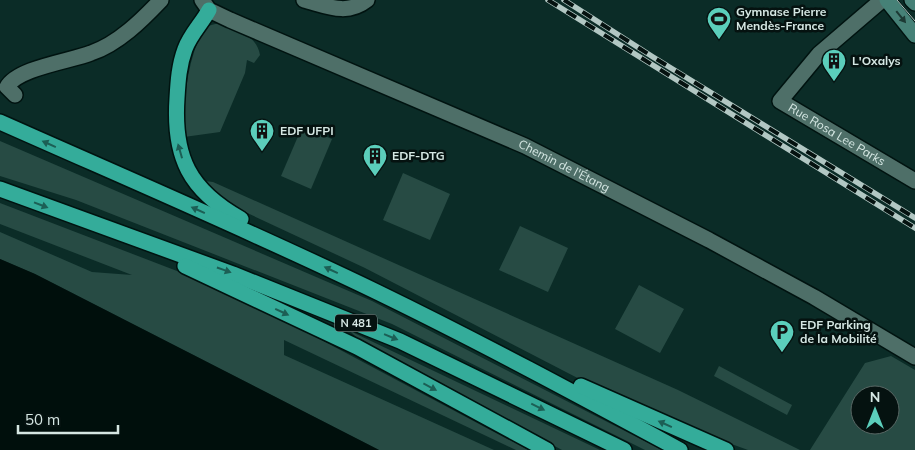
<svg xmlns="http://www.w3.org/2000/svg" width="915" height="450" font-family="Mulish,sans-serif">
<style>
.green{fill:#274b44;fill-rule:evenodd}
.water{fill:#000f0c}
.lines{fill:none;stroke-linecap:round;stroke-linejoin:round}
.street-casing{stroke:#001310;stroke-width:18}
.secondary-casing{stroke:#001310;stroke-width:18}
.highway-casing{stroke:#001310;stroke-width:18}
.street{stroke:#4e6f68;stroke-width:15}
.secondary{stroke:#468177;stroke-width:15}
.highway{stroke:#34ac9a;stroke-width:15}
.tram{stroke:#b2c7c3;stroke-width:1}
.rail-casing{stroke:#b2c7c3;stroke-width:5.5}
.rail{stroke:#051210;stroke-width:4;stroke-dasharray:11;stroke-linecap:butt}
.oneway{fill:#1c3934}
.oneway2{fill:#1c5f55}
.labels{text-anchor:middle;stroke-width:5;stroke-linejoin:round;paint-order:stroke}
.shield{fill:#051210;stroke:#97a7a4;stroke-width:1}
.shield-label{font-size:11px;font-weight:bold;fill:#d5e7e3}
.poi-label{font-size:12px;font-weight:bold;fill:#d5e7e3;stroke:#051210;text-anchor:start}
.street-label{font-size:12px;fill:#d5e7e3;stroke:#051210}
</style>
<rect width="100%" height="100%" fill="#0b2c27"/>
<!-- green -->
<g class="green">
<path d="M219 23C236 30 257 35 260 55L254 63 247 60 245 73 220 132 184 137C183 99 187 62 204 27Z"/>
<polygon points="302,127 332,139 311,189 281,176"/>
<polygon points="0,141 372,301 662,450 645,450 392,324 76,200 0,176"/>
<polygon points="403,173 450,194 430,240 383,220"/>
<polygon points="205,181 213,182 678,390 800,450 748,450 690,429 593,386 365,268 243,211 218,195"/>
<polygon points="0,203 177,271 301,329 528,450 516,450 284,340 284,355 494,450 379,450 35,274 0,259 0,232 92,272 132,275 0,224"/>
<polygon points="520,226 568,248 548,292 499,270"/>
<polygon points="639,285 684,309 660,353 615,329"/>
<polygon points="350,331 600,450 562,450 359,340"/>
<path d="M891 356 915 370V450H810L865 363ZM860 395H890V425H860Z"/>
<polygon points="719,366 792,405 787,415 714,376"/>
</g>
<!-- water -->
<polygon class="water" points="0,259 35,274 379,450 0,450"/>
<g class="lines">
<defs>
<g id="street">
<path id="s1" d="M202 0 209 10 230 20 525 146 709 240 814 297 915 357"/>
<path d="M304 0C327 6 347 16 367 0"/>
<path id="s2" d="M882 0 819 54 780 101 915 181"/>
<path d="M15 95 7 87C17 68 71 61 91 53 118 44 142 20 161 0"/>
</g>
<g id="secondary">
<polyline points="887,0 915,35"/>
<polyline points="912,0 915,3"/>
</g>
<g id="highway">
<path d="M209 10C202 23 190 35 185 49 179 65 178 81 177 98 173 157 189 190 241 219"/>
<path d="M0 122C126 178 253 232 377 292 480 342 580 396 680 450"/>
<polyline points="0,189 233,274 400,341 624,450"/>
<polyline points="185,266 357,347 547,450"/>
<polyline points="581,386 726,450"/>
</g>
</defs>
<!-- street casing -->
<use href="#street" class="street-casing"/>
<!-- secondary casing -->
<use href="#secondary" class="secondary-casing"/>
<!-- highway casing -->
<use href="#highway" class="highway-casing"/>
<!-- street -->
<use href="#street" class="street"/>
<!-- secondary -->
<use href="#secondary" class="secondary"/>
<!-- highway -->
<use href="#highway" class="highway"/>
<!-- tram -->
<polyline class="tram" points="897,0 915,21"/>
<defs>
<g id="rail">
<polyline points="548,0 915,228"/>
<polyline points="564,0 653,57 915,218"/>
</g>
</defs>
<!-- rail casing -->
<use href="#rail" class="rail-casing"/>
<!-- rail -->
<use href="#rail" class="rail"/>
</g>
<!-- one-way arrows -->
<defs><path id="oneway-solid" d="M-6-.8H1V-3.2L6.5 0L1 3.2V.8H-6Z" transform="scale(1.25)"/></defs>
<use class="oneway" href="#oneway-solid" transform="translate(901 17) rotate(51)"/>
<g class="oneway2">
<use href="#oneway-solid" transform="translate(49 144) rotate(-156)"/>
<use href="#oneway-solid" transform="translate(180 151) rotate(-106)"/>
<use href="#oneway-solid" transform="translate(41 205) rotate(21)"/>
<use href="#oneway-solid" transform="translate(198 210) rotate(-156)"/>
<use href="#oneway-solid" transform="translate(224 270) rotate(19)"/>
<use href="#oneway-solid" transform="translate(331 270) rotate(-155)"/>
<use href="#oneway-solid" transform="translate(282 312) rotate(25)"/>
<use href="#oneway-solid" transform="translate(391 337) rotate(22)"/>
<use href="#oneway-solid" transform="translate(430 387) rotate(28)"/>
<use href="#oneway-solid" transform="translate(538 407) rotate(26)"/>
<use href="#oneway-solid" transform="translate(665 424) rotate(-156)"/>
</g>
<!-- icons -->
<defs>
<symbol id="stadium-pin" viewBox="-11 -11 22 30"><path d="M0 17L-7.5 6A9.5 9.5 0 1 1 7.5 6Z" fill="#5bcebb" stroke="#051210"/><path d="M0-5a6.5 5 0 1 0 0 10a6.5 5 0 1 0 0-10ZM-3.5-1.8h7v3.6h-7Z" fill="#111"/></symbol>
<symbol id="building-pin" viewBox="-11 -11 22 30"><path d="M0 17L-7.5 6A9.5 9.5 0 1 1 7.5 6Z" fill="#5bcebb" stroke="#051210"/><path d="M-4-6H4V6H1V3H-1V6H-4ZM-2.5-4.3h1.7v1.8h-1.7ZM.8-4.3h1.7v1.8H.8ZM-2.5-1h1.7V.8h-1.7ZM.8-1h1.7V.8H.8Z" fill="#111"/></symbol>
<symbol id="parking-pin" viewBox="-11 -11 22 30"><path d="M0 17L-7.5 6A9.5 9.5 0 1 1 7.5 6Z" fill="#5bcebb" stroke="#051210"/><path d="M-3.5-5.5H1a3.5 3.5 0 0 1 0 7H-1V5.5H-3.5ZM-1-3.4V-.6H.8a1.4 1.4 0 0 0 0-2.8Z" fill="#111"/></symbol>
</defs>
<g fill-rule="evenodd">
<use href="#stadium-pin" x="705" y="5" width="28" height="38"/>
<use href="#building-pin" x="820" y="47" width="28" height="38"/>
<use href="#building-pin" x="248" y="117" width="28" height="38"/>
<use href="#building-pin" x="361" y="142" width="28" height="38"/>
<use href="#parking-pin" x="768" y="318" width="28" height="38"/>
</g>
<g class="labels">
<!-- shield labels -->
<rect class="shield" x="335" y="314.5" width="42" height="17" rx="4"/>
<g class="shield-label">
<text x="356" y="327">N 481</text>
</g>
<!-- poi labels -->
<g class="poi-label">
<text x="736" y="16">Gymnase Pierre<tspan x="736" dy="14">Mendès-France</tspan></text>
<text x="852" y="65">L'Oxalys</text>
<text x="280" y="135">EDF UFPI</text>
<text x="392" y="160">EDF-DTG</text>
<text x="800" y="329">EDF Parking<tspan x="800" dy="14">de la Mobilité</tspan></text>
</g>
<!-- street labels -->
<g class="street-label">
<text dy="4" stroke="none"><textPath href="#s2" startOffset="210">Rue Rosa Lee Parks</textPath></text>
<text dy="4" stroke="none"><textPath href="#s1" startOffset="400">Chemin de l'Étang</textPath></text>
</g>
</g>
<!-- north arrow -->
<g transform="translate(875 410)"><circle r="24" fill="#051210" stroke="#586764"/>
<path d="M0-4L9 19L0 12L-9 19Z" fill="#5bcebb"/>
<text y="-8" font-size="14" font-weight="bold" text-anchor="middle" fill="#d5e7e3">N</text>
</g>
<!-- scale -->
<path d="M18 425v8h100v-8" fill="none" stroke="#d5e7e3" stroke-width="2.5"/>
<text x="25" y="425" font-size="15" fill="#d5e7e3" stroke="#051210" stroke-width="4" paint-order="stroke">50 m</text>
</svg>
